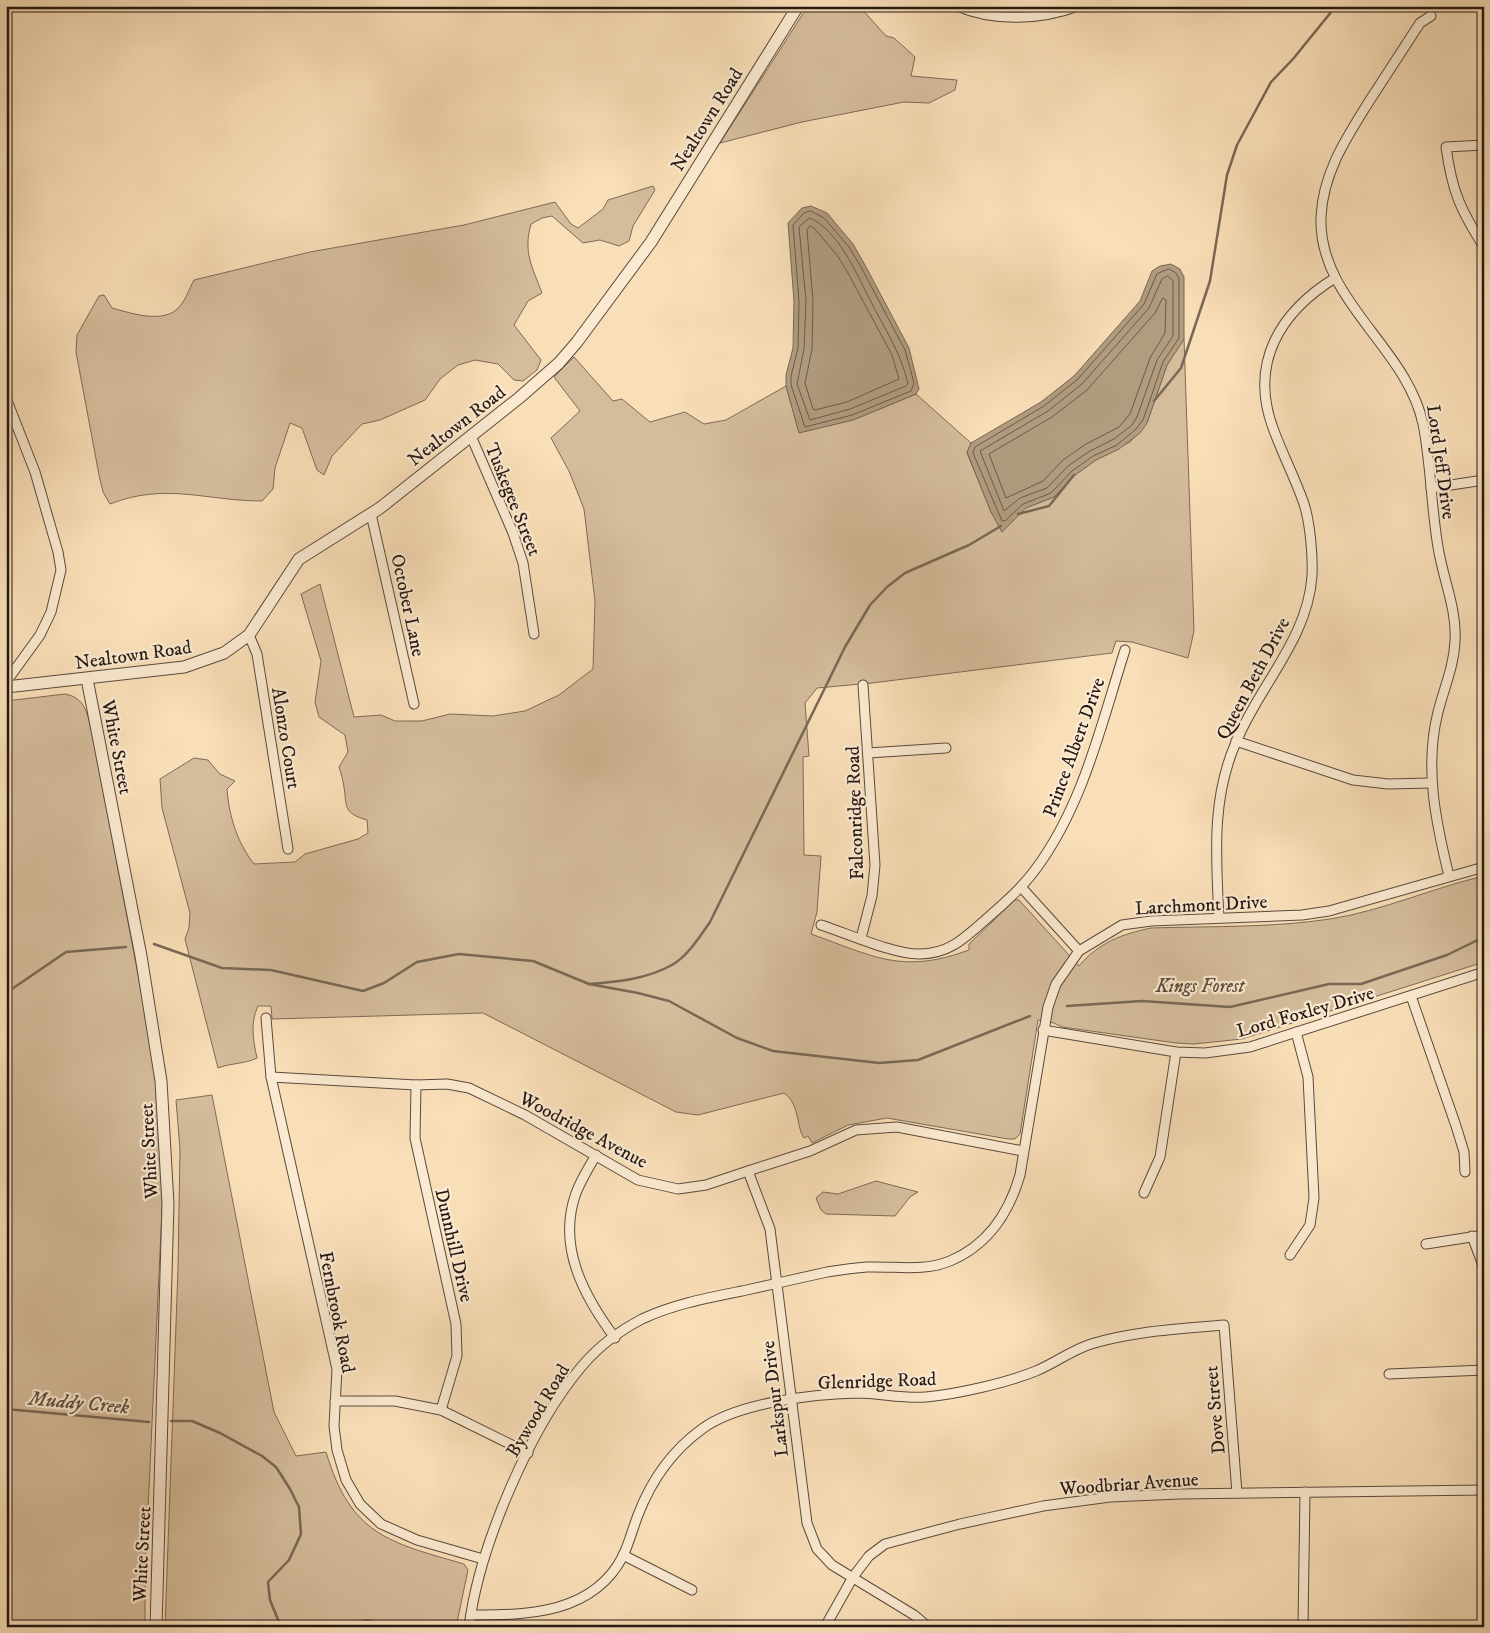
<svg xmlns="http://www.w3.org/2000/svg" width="1490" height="1633" font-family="'IM FELL DW Pica',serif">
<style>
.green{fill:#d5bd9c;stroke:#7d6b58}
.water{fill:#b19c80;stroke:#796855}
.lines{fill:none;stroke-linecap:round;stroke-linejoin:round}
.shore{stroke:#6b5a4a;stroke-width:1}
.stream{stroke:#796855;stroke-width:2.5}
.minor-casing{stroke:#5a4a3d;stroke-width:11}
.tertiary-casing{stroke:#5a4a3d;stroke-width:13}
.minor{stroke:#fbead1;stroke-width:9}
.tertiary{stroke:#fbead1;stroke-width:11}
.labels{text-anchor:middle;stroke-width:4.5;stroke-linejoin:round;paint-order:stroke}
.street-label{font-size:19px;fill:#251914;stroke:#fbead1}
.park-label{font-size:19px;font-style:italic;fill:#5a4a3d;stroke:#fbead1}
.water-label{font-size:20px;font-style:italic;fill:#5d4d3f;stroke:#fbead1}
</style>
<rect width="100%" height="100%" fill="#f9dfb8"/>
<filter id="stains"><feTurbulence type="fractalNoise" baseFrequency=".004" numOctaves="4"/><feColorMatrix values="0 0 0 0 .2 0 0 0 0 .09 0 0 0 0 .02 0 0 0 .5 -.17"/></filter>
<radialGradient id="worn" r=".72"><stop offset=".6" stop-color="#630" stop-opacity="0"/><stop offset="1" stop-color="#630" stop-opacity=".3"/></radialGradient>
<!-- green -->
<g class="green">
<polygon points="808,6 859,6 886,36 894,38 915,57 911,76 957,80 955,90 929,103 904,102 802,122 720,143"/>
<path d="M653 186 655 190 633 226 629 241 619 246 600 240 583 243 552 216 542 218 531 224C523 253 532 266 542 293L528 301 514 325 541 360 537 370 523 381 514 380 498 364 475 360 458 365 440 379 425 400 380 420 362 424 332 456 324 475 317 470 302 428 290 423 275 468 273 489 262 501C206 501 166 482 110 504L103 492 99 475 76 352 77 335 99 296 104 295 112 308C130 313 160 323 176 310 185 303 189 289 194 280L310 252 464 225 555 202 571 224 578 228 603 209 608 200Z"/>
<path d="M1184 339 1194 631 1188 658 1132 642 1116 641 1112 653 872 683 817 688 805 703 809 756 803 757 804 855 821 856 817 912 811 934C873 956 902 975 969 950V944L1015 900H1019L1079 966C1098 943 1122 934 1151 928 1210 926 1271 928 1330 919 1382 911 1432 888 1484 876V962L1242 1039 1194 1044 1176 1043 1062 1027 1054 1023 1038 1020 1020 1134 1015 1139H1008L887 1118 848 1125 812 1143 808 1136 804 1138C796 1127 800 1104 784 1093L698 1115 676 1112 483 1013 272 1019 271 1006H258C250 1023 253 1040 257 1058 245 1064 231 1063 218 1068L185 939 189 928 190 913 162 808 160 779 194 758 208 760 220 774 235 781 227 789C229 816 237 842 254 864L295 862 305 854 358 839 368 833 367 820C342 813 347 805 344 787 343 780 341 773 339 767L348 752 345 735 319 717 315 702 321 661 301 594 320 584 354 717 381 715 395 721H422L450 714 493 716 525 711 559 695 593 669 595 601 584 509 569 471 551 438 580 411 554 377 574 357 613 401 622 399 650 422 685 412 704 424 726 420 786 386 799 432 853 420 916 394 971 443 967 453 991 512 1002 531 1025 508 1054 497 1075 475 1096 460 1130 442 1147 423 1167 365Z"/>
<path d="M65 694C86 698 87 714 92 732L155 1064 163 1188 145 1574V1627H6V701Z"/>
<path d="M212 1095 274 1412 296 1456 326 1452C351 1535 388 1542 464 1564L468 1570 456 1627H165L178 1269 180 1149 176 1100Z"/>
<polygon points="876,1181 918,1192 910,1197 895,1216 826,1214 821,1210 816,1198 823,1192 838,1194"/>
</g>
<!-- water -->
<g class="water">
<polygon points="811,206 827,213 853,244 865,265 909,348 919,389 916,394 853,420 799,433 786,386 786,375 793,348 794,301 788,223 802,208"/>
<polygon points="1171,264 1180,269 1184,277 1184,339 1167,365 1147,423 1140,433 1119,449 1096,460 1075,475 1054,497 1026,508 1002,532 991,512 967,452 971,443 1041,402 1074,376 1140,301 1152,271 1160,266"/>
</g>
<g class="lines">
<!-- shore -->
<g class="shore">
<polygon points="811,211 824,218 849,247 861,267 905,350 914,383 911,391 852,415 805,427 791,385 791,376 798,348 799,301 793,225 804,213"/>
<path d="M810 218C839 231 856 273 870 300 884 328 901 352 908 384L906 386 850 409 810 420 797 384 804 349 806 301 799 227Z"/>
<polygon points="810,226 815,229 837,255 848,273 892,355 899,379 847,402 815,410 813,409 805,383 812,349 813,301 807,230"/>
<polygon points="1169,269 1176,273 1179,279 1179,338 1163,362 1143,420 1136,429 1117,445 1093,456 1072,471 1051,493 1023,504 1005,521 1002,521 973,453 975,447 1044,406 1078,379 1144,304 1157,274"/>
<polygon points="1168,276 1173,281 1173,336 1157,360 1137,417 1132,425 1114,439 1090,451 1068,466 1047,488 1020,498 1004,511 980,451 1048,411 1082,384 1149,308 1162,279"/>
<polygon points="1163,298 1166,300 1165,333 1150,358 1130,414 1119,427 1086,444 1063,460 1043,481 1006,498 989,454 1052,417 1087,390 1155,313"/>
</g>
<!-- stream -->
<g class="stream">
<polyline points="1154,401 1181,368 1210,281 1227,175 1237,145 1271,82 1293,59 1336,6"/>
<polyline points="1018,514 1049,506 1074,475"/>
<polyline points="154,944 222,968 271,970 363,991 384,983 417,962 459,954 533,961 589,984 638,993 669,1001 737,1038 773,1051 879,1063 918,1060 1030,1016"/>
<path d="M589 984C617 982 647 979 672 965 688 956 700 936 710 922L845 647 870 605 887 587 905 573 969 545 1001 526"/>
<polyline points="6,993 66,952 126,947"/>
<polyline points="1067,1006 1142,1001 1230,1007 1329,984 1361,984 1447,955 1484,937"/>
<polyline points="6,1409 149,1422"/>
<polyline points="171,1421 192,1421 220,1433 262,1456 276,1467 290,1489 299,1507 301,1534 289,1560 268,1582 270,1600 281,1627"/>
<path d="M348 1627C359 1621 371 1616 381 1627"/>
</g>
<defs>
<g id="minor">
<path d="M957 6C993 22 1041 20 1078 6"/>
<path d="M1431 16 1420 23C1403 49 1387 74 1370 100 1347 137 1323 172 1321 217 1318 300 1407 347 1423 424 1431 464 1431 506 1438 547 1443 579 1457 609 1455 641 1454 666 1444 688 1438 712 1424 767 1436 823 1449 876"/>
<path d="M1484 145 1446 147C1452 191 1460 209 1484 247"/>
<polyline points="6,398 35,472 58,552 61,570 51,612 40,635 6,682"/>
<polyline points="471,436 513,533 523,563 534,634"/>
<polyline points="1431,488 1484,480"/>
<polyline points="371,514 414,704"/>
<polyline points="249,635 257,654 288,849"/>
<polyline points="1236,741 1353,780 1388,784 1431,783"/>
<polyline points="868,753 946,748"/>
<polyline points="1021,887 1079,951"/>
<path d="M1219 918C1216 857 1211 797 1237 740 1260 685 1308 638 1312 576 1313 556 1310 520 1303 501 1294 476 1282 453 1273 428 1249 363 1280 312 1335 278"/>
<path d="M821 925C846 933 893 954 919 954 948 954 964 939 984 921 1002 905 1021 889 1035 870 1083 806 1101 725 1125 650"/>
<polyline points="861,938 872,896 875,865 863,685"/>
<polyline points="1411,996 1456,1126 1464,1152 1465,1172"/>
<polyline points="266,1018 271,1077 337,1369 334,1426 337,1450 346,1480 360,1504 381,1524 417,1540 483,1559"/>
<polyline points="1043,1030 1176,1052 1205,1053 1250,1047 1484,972"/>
<polyline points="271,1077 416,1085 447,1084 469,1088 525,1115 638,1180 678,1189 706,1185 748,1171 810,1151 856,1130 897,1127 1023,1151"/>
<polyline points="416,1085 415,1138 456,1324 457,1356 441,1410"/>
<path d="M596 1155C589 1167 581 1180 576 1193 557 1246 583 1295 615 1338"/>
<polyline points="748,1171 770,1229 807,1523 817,1549 832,1565 914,1615 928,1627"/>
<polyline points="1144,1193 1160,1157 1176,1052"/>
<polyline points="1472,1236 1484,1268"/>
<polyline points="1426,1244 1484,1235"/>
<polyline points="1290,1255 1310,1225 1314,1198 1308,1077 1296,1032"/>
<polyline points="1389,1374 1484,1370"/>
<polyline points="335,1401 395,1401 441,1410 528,1453"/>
<polyline points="623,1555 692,1590"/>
<path d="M471 1615C528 1616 594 1613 623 1556 629 1543 633 1528 638 1515 651 1481 673 1450 702 1429 737 1403 813 1394 857 1393 880 1393 903 1399 926 1397 958 1394 1006 1383 1036 1371 1055 1363 1072 1350 1091 1344 1133 1331 1179 1329 1224 1325L1237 1493"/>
<path d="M469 1627C479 1547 530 1427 582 1366 598 1347 621 1330 642 1319 674 1304 707 1298 742 1291 770 1285 799 1278 827 1272 840 1270 854 1268 867 1267 896 1266 923 1272 950 1261 988 1245 1009 1213 1020 1175L1048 1007 1056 984 1079 951 1122 925 1151 921 1302 915 1329 911 1484 867"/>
<polyline points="825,1627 853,1577 869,1556 885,1544 960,1524 1043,1506 1110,1497 1180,1494 1484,1490"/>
<polyline points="1303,1627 1305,1492"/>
</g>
<g id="tertiary">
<polyline points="87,679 141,956 161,1081 168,1204 156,1627"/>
<polyline points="6,687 184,667 224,653 249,635 299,559 380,508 519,398 559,363 577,342 651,242 798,6"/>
</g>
</defs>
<!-- minor casing -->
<use href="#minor" class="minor-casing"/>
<!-- tertiary casing -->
<use href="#tertiary" class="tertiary-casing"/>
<!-- minor -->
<use href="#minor" class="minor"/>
<!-- tertiary -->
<use href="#tertiary" class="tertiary"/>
</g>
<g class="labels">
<!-- street labels -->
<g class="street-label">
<text transform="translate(706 119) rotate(-58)" y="7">Nealtown Road</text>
<text transform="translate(456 425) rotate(-38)" y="7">Nealtown Road</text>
<text transform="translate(1442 462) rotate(82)" y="7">Lord Jeff Drive</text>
<text transform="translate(514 499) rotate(68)" y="7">Tuskegee Street</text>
<text transform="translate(409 605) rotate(78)" y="7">October Lane</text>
<text transform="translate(133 654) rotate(-8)" y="7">Nealtown Road</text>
<text transform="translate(1252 678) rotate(-62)" y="7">Queen Beth Drive</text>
<text transform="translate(287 738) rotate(81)" y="7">Alonzo Court</text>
<text transform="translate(118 747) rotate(79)" y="7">White Street</text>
<text transform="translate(1073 747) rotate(-70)" y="7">Prince Albert Drive</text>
<text transform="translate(854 813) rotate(-92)" y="7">Falconridge Road</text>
<text transform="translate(1201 904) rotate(-3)" y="7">Larchmont Drive</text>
<text transform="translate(1305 1011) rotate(-16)" y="7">Lord Foxley Drive</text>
<text transform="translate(584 1129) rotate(28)" y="7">Woodridge Avenue</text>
<text transform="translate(148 1151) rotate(-93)" y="7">White Street</text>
<text transform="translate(455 1245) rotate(77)" y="7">Dunnhill Drive</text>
<text transform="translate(338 1312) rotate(79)" y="7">Fernbrook Road</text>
<text transform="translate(877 1380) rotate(-2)" y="7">Glenridge Road</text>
<text transform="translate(774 1399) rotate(-97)" y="7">Larkspur Drive</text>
<text transform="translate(537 1410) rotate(-59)" y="7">Bywood Road</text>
<text transform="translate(1214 1410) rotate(-95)" y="7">Dove Street</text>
<text transform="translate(1129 1483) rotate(-4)" y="7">Woodbriar Avenue</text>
<text transform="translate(141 1554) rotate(-87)" y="7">White Street</text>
</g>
<!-- park labels -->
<g class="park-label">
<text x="1200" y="992">Kings Forest</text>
</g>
<!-- water labels -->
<g class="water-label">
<text transform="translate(79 1402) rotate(5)" y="7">Muddy Creek</text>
</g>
</g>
<!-- margin -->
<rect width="1490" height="1633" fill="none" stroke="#f9dfb8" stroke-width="25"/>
<rect x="8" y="8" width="1475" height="1618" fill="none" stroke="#251914" stroke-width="2.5"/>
<rect x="12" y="12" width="1465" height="1608" fill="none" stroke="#251914"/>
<rect width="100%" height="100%" filter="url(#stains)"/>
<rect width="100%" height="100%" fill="url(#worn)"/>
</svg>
